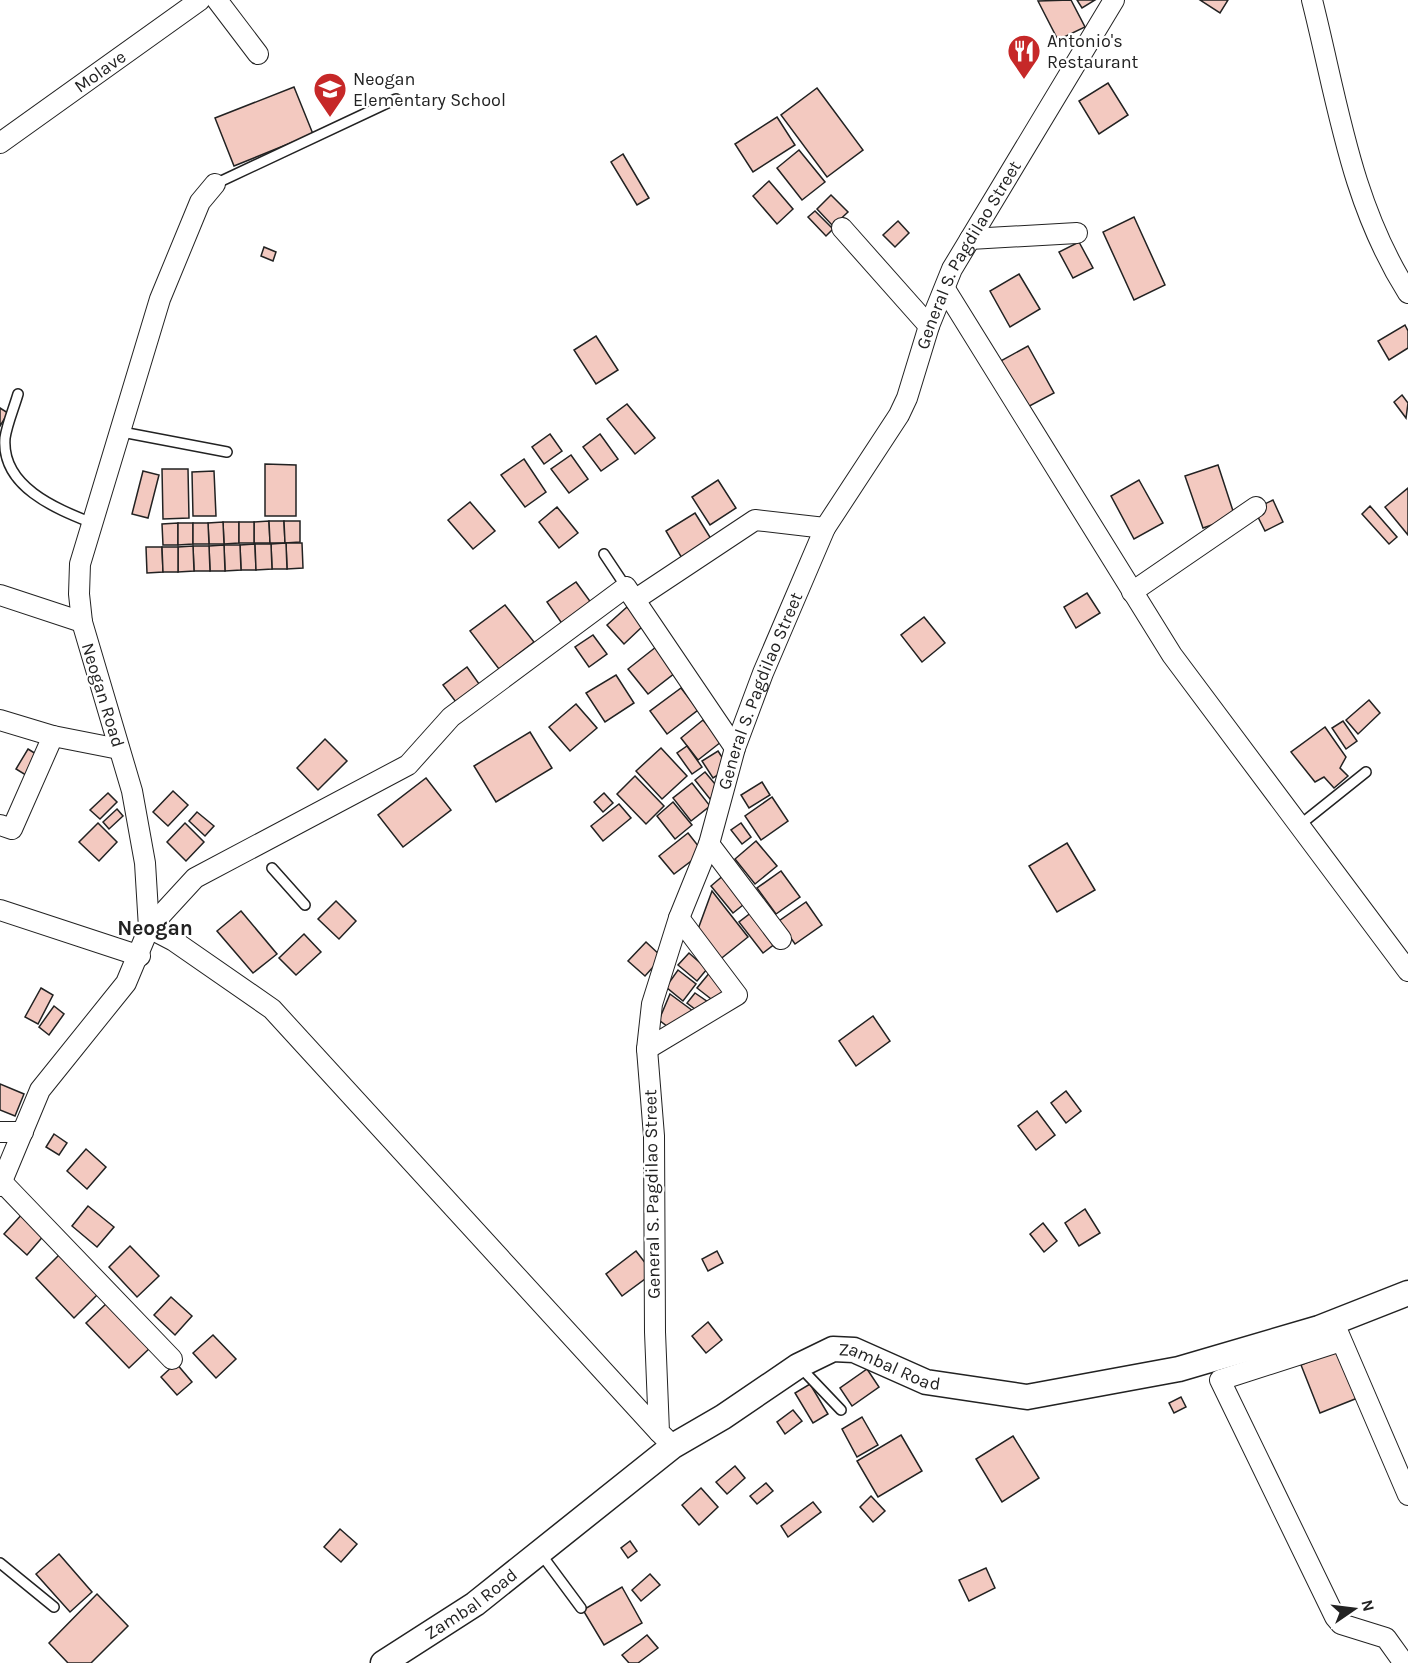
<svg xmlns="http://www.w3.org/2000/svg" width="1408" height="1663" font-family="Karla,sans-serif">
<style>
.building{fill:#f3c9c0;stroke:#222;stroke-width:1.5}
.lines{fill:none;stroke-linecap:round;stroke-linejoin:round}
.service-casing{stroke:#222;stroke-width:12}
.minor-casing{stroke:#222;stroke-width:22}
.tertiary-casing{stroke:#222;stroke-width:27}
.service{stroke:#fff;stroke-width:9}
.minor{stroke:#fff;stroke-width:20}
.tertiary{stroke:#fff;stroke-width:24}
.labels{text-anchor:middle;stroke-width:4.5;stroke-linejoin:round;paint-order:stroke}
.poi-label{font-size:18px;fill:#222;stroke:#fff;text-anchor:start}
.street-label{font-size:18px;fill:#222;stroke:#fff}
.quarter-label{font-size:21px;font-weight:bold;fill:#222;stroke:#fff}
</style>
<rect width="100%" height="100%" fill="#fff"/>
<!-- building -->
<g class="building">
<polygon points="1071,0 1085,27 1058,40 1038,1"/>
<polygon points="1077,0 1095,0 1082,8"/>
<polygon points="1200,0 1228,0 1220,13"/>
<polygon points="1108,83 1128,115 1099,134 1079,101"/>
<polygon points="294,87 313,134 234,166 215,118"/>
<polygon points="817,88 863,150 827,177 781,115"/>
<polygon points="777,117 795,145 753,172 735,144"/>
<polygon points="799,150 825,182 802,200 777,168"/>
<polygon points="623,154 649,198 637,205 611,162"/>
<polygon points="769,181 793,209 777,224 753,196"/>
<polygon points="831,195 848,212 833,226 817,209"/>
<polygon points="815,211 833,229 826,236 808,217"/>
<polygon points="1134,217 1165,285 1134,300 1103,232"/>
<polygon points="898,221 909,233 895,247 883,235"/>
<polygon points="1079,242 1093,268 1073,278 1059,252"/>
<polygon points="264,247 276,252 273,261 261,256"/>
<polygon points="1019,274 1040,309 1010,327 990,291"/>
<polygon points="1405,325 1408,331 1408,348 1389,360 1378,341"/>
<polygon points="596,336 618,370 596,384 574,350"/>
<polygon points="1028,346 1054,393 1022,410 997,363"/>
<polygon points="1402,395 1408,403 1406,418 1394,402"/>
<polygon points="627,404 655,438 635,454 607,419"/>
<polygon points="0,408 8,413 0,426"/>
<polygon points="550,434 562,451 544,464 532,447"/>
<polygon points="600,434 618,459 601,471 583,447"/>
<polygon points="571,455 588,479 569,493 551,469"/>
<polygon points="524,459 546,492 525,507 501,475"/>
<polygon points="265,464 296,465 296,516 265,516"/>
<polygon points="1218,465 1235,517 1203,528 1185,476"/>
<polygon points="162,469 188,469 189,518 163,519"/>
<polygon points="143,471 159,475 148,518 132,514"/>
<polygon points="214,471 216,516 193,516 192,472"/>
<polygon points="718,480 736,508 710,525 692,497"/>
<polygon points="1139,480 1163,523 1134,539 1111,496"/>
<polygon points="1408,488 1408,535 1385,507"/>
<polygon points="1273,500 1283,522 1265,531 1254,509"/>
<polygon points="470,502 495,531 473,549 448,520"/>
<polygon points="1370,506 1397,537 1389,544 1362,514"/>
<polygon points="557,507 578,533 559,548 539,522"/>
<polygon points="695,513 713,542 683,560 666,531"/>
<polygon points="269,521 270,543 254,543 254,522"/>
<polygon points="269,521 284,521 285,543 270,543"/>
<polygon points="284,521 300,521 300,542 285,543"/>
<polygon points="223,522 239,522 239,543 224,544"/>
<polygon points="223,522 224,544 209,544 208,523"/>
<rect x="239" y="522" width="15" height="21"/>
<polygon points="178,523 178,545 163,545 162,524"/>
<polygon points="178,523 193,523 193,544 178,545"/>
<polygon points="193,523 208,523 209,544 193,544"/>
<polygon points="286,543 302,543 303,568 287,569"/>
<polygon points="286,543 287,569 272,569 271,544"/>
<polygon points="255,544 256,570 241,570 240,545"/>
<polygon points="255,544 271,544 272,569 256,570"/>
<polygon points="224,545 240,545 241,570 225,571"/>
<polygon points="224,545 225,571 210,571 209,546"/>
<polygon points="193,546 209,546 210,571 194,571"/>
<polygon points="193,546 194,571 178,572 178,547"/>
<polygon points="146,547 162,547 163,572 147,573"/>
<polygon points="162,547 178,547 178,572 163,572"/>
<polygon points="576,582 592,604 563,625 547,602"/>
<polygon points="1087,593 1100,613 1076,628 1064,607"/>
<polygon points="505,605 534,642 499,669 470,631"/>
<polygon points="627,607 644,625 624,644 607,625"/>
<polygon points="924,617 945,643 922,662 901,635"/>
<polygon points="593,635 607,654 589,667 575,647"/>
<polygon points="661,643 680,669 648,694 628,669"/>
<polygon points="467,667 482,688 459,706 443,685"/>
<polygon points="616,675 634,703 605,722 586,693"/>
<polygon points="681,688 698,710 667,734 650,711"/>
<polygon points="1369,700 1380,713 1358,734 1346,720"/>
<polygon points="576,704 597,728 570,751 549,727"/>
<polygon points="703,720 721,742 698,760 681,738"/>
<polygon points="1343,721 1357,741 1346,749 1332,728"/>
<polygon points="1325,727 1346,757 1340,768 1348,776 1334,788 1324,777 1315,782 1291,752"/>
<polygon points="530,732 552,768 496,802 474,766"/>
<polygon points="325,739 347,761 318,790 297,768"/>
<polygon points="687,746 702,767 692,774 677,753"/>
<polygon points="661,748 687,776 662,799 636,771"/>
<polygon points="28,749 41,757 29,777 16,769"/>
<polygon points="718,751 729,768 713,778 702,761"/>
<polygon points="705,772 720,790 710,799 695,780"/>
<polygon points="635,776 664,806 646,824 617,794"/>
<polygon points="426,778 451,810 403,847 378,815"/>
<polygon points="762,782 770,795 749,808 741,795"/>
<polygon points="692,783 710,806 691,821 673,798"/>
<polygon points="173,791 188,805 168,826 153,812"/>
<polygon points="108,793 117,802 100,819 90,810"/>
<polygon points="604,793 613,803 603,812 594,802"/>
<polygon points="772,797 788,821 761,840 745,816"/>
<polygon points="673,802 692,825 675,839 657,816"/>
<polygon points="619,804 631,818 603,841 591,826"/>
<polygon points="117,809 123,816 109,829 103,822"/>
<polygon points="197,812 214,826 205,836 189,821"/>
<polygon points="98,823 117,842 99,861 79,842"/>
<polygon points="185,823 204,842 186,861 167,842"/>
<polygon points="741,823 751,837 742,844 731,830"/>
<polygon points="688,833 703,852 674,874 659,856"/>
<polygon points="756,841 777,866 755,884 735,859"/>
<polygon points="1067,843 1095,890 1057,912 1029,866"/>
<polygon points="781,871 800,897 776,914 757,888"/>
<polygon points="725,874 748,901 733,913 711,886"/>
<polygon points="712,891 748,937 718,961 697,932"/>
<polygon points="336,901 356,921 339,939 318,919"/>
<polygon points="806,902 822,925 795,944 779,921"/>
<polygon points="241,911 277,954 253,973 217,931"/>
<polygon points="752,912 776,943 763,953 739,922"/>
<polygon points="304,934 321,952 296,975 279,958"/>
<polygon points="646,942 662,957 645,976 628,961"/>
<polygon points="689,953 707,969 697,981 678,965"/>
<polygon points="678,970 696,984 683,1001 666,987"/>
<polygon points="711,971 729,985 715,1002 697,988"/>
<polygon points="41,988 53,995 38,1024 25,1017"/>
<polygon points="695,993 708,1002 700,1013 687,1003"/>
<polygon points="670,994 693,1011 672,1030 659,1020"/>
<polygon points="54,1006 64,1014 49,1035 39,1027"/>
<polygon points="873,1016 890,1041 856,1066 839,1041"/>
<polygon points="0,1084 24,1094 15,1116 0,1110"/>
<polygon points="1066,1091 1081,1111 1066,1123 1051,1103"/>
<polygon points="1037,1111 1055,1135 1036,1150 1018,1126"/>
<polygon points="54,1134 67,1143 59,1155 46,1147"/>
<polygon points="86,1149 106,1167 87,1189 67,1171"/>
<polygon points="88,1206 114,1227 97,1247 72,1226"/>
<polygon points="1085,1209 1100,1233 1079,1246 1065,1223"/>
<polygon points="24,1212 46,1233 27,1255 4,1234"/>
<polygon points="1043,1223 1057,1241 1044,1252 1030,1234"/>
<polygon points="130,1246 159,1276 137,1297 109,1267"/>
<polygon points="63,1251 101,1291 74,1318 36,1278"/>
<polygon points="636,1251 653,1273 622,1296 606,1274"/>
<polygon points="717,1251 723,1263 708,1271 702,1259"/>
<polygon points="171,1297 192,1316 175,1335 154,1315"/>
<polygon points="108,1302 151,1347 129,1368 86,1323"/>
<polygon points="708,1322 722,1340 706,1353 692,1336"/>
<polygon points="213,1335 236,1359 216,1378 193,1353"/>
<polygon points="1340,1349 1360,1397 1320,1413 1301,1365"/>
<polygon points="176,1363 192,1382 177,1395 161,1377"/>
<polygon points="867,1369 879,1387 852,1406 840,1388"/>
<polygon points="810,1384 828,1414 813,1423 795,1393"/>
<polygon points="1181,1397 1186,1407 1174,1413 1169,1403"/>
<polygon points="793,1410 802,1421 785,1434 777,1422"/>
<polygon points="862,1417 878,1445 857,1457 842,1429"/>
<polygon points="901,1435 922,1471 878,1497 857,1461"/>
<polygon points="1013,1436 1039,1478 1002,1502 976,1459"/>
<polygon points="735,1466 745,1478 727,1494 716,1482"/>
<polygon points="766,1483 773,1491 757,1504 750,1496"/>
<polygon points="701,1488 718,1507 699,1525 682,1505"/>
<polygon points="871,1496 885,1511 873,1522 860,1507"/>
<polygon points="813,1502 821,1512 788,1537 781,1526"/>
<polygon points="340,1529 357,1544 341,1562 324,1547"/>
<polygon points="630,1541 637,1551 628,1558 621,1548"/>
<polygon points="59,1554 92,1592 70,1612 36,1574"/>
<polygon points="986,1568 995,1588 969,1601 959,1580"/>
<polygon points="650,1574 660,1585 641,1601 632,1590"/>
<polygon points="622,1587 642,1623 604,1645 583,1610"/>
<polygon points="97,1594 128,1626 91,1663 68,1663 49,1643"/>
<polygon points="647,1635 658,1648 638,1663 629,1663 622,1655"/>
</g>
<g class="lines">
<defs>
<g id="service">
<polyline points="215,184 396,99"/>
<path d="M18 394C14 408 7 424 5 438 1 487 57 509 92 523"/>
<polyline points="122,432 227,452"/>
<polyline points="604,554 626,587"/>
<polyline points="1301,824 1366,772"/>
<polyline points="272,868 305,905"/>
<polyline points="800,1367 841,1410"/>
<polyline points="541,1554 581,1608"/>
<polyline points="0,1563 54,1607"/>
</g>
<g id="minor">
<polyline points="217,0 258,54"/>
<path d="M1312 0C1338 103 1350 201 1408 293"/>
<path id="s1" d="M0 143 200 0"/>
<polyline points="842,228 929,326"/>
<polyline points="970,239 1077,233"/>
<polyline points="945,289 1172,655 1408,971"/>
<polyline points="1132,592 1256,507"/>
<polyline points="0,595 82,622"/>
<polyline points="636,599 755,520 825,528"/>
<polyline points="0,720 53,736 119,749"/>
<polyline points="0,825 12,829 53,736"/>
<polyline points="709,844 781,939"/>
<polyline points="0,910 140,956"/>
<polyline points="647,1049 737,995 679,918"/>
<polyline points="0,1132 23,1132"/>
<polyline points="2,1182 172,1359"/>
<polyline points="0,1186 40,1090 126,983 149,928 145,863 132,791 82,622 79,594 80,564 160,299 200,202 215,184"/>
<polyline points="1337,1330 1408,1495"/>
<polyline points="1341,1341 1220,1380 1335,1617 1341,1624 1386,1638 1401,1659"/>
<polyline points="659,1432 272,1009 174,941 149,928 195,878 408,765 451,717 626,587 735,748"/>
<path id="s2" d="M673 1446 659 1432 655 1332 654 1136 647 1049 652 1004 679 918 709 844 735 748 763 673 825 528 899 415 907 398 929 326 952 269 1114 0"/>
</g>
<g id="tertiary">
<path id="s3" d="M383 1663 475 1604 673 1446 723 1417 798 1366 833 1349 854 1350 926 1382 1027 1397 1179 1369 1319 1328 1408 1293"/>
</g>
</defs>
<!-- service casing -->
<use href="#service" class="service-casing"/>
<!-- minor casing -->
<use href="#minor" class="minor-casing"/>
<!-- tertiary casing -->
<use href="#tertiary" class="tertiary-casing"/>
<!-- service -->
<use href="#service" class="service"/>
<!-- minor -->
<use href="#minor" class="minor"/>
<!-- tertiary -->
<use href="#tertiary" class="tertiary"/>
</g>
<!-- icons -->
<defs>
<symbol id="restaurant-pin" viewBox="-11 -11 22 30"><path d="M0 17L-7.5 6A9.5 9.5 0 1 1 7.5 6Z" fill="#c62828" stroke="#fff"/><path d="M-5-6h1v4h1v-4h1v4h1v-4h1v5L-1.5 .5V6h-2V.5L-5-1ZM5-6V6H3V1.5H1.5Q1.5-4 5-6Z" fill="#fff"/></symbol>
<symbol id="school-pin" viewBox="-11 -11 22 30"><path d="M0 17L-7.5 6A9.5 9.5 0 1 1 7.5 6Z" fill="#c62828" stroke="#fff"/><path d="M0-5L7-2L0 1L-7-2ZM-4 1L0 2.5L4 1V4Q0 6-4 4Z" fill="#fff"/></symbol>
</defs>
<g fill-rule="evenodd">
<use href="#restaurant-pin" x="1005" y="32" width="38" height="52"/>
<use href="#school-pin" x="311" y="70" width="38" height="52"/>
</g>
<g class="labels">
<!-- poi labels -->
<g class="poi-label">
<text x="1047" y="47">Antonio's<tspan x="1047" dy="21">Restaurant</tspan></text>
<text x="353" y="85">Neogan<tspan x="353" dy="21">Elementary School</tspan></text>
</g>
<!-- street labels -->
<g class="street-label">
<text dy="6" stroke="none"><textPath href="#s1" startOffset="123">Molave</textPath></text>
<text dy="6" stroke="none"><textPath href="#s2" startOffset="1266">General S. Pagdilao Street</textPath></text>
<text dy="6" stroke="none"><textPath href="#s2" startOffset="780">General S. Pagdilao Street</textPath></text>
<text transform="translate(103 695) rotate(73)" y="6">Neogan Road</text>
<text transform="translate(652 1194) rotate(-91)" y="6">General S. Pagdilao Street</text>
<text dy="6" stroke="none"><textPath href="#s3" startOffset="610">Zambal Road</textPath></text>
<text dy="6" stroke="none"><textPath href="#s3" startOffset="106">Zambal Road</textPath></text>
</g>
<!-- quarter labels -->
<g class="quarter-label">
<text x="155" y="935">Neogan</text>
</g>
</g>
<!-- north arrow -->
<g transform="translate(1354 1609) rotate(76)" stroke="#ffffff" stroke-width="4.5" paint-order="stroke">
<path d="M0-4.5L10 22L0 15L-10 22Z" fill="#222222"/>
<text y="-9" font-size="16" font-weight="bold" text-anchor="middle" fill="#222222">N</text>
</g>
</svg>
